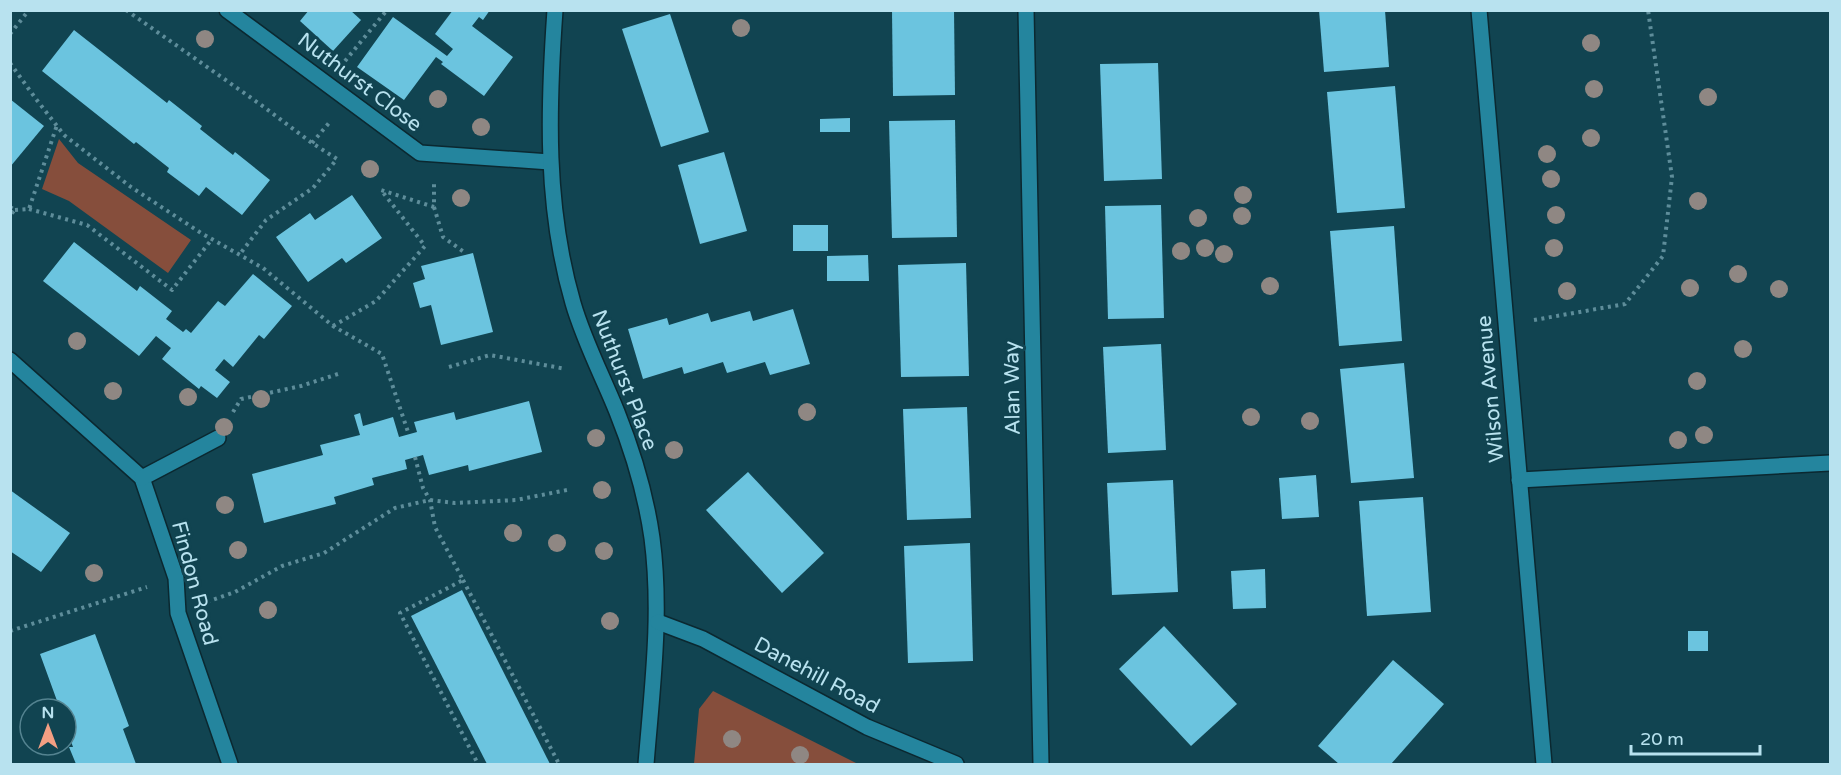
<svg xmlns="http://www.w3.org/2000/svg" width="1841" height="775" font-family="'Varela Round',sans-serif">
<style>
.green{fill:#864e3c}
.building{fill:#6bc4df}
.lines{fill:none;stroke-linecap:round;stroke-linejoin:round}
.minor-casing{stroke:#0b2830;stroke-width:18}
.path{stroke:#5e8d9a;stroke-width:4;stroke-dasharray:3 4.5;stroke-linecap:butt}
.minor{stroke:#24859e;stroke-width:15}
.tree{fill:#8f8783}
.labels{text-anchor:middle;stroke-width:6;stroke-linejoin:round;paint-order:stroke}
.street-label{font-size:21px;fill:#b8e2ef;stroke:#114451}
</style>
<rect width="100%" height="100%" fill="#114451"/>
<!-- green -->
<g class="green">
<polygon points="59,139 78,163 191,240 168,273 69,201 42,189"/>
<polygon points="713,691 858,764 694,764 699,709"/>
</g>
<!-- building -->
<g class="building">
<polygon points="309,10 350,10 361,20 333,51 300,21"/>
<polygon points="453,10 490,10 483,20 479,17 472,26 513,57 484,96 441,64 443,62 436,57 404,100 357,67 393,17 447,56 453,49 435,34"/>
<polygon points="892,10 954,10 955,95 893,96"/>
<polygon points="1319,10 1385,10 1389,67 1324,72"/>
<polygon points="670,14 709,132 661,147 622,29"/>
<polygon points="74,30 167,103 169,100 202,126 200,129 233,155 235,152 270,180 242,215 206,187 199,196 167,172 169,168 136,142 134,144 42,71"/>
<polygon points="1158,63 1162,179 1104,181 1100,64"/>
<polygon points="1395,86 1405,208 1337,213 1327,92"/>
<polygon points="10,99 44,126 10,167"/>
<polygon points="850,118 850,132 820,132 820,119"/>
<polygon points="955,120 957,237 892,238 889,121"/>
<polygon points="724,152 747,231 700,244 678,165"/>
<polygon points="352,195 382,238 346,263 342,258 308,282 276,237 310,213 315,220"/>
<polygon points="1161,205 1164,318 1108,319 1105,206"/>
<rect x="793" y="225" width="35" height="26"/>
<polygon points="1394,226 1402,341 1339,346 1330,231"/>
<polygon points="74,242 137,291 140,286 172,311 166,319 183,332 186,329 191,333 218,301 225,306 253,274 292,306 264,339 259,335 233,367 224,359 215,370 230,382 217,398 201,386 199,389 162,359 171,348 156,336 139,356 43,281"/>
<polygon points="473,253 493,332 441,345 431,305 420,308 413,283 425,279 421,266"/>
<polygon points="868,255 869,281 827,281 827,256"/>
<polygon points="966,263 969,376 901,377 898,265"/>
<polygon points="793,309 810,364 770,375 765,362 727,373 723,362 684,374 682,367 643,379 628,329 667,318 669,325 708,313 711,322 750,311 753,321"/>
<polygon points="1161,344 1166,450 1108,453 1103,347"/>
<polygon points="1404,363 1414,478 1351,483 1340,369"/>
<polygon points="529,401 542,452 469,471 468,465 429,475 423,455 405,460 407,469 372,478 374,485 334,497 336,504 264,523 252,474 323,455 320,445 360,435 354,415 360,413 363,426 393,417 399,437 417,432 414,422 454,412 456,420"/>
<polygon points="967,407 971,518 907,520 903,409"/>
<polygon points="748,472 824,553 782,593 706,510"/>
<polygon points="1316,475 1319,517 1282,519 1279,478"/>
<polygon points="1173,480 1178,592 1112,595 1107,483"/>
<polygon points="10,490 70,533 41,572 10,551"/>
<polygon points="1423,497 1431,612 1367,616 1359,501"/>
<polygon points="970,543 973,661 908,663 904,546"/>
<polygon points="1265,569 1266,608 1233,609 1231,571"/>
<polygon points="462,590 550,764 487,764 411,616"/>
<polygon points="1164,626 1237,704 1191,746 1119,669"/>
<rect x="1688" y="631" width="20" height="20"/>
<polygon points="95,634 129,726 123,729 136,764 76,764 69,747 73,747 66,727 66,709 60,709 40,654"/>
<polygon points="1393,660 1444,704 1391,764 1339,764 1318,746"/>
</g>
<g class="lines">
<defs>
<g id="minor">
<polyline points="227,10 420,153 550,162"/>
<path d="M555 10C548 109 545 207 573 303 584 341 602 375 617 412 633 452 646 496 652 538 662 614 652 689 646 764"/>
<polyline points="1026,10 1041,764"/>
<polyline points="1479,10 1544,764"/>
<polyline points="10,360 142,478 176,578 178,613 230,764"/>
<polyline points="142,478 218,438"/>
<polyline points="1519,480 1830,463"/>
<polyline points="658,622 703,639 867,727 956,764"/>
</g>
</defs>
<!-- minor casing -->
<use href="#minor" class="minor-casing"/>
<!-- path -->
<g class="path">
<polyline points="126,10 264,107 312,143 337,159 313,188 266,220 240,254"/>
<polyline points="10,34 29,10"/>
<polyline points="345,61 387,10"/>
<polyline points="10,63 36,99 64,135 131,187 201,233 263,268 333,326 382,354 409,435"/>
<polyline points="312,143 329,123"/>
<polyline points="10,207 15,210 10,215"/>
<polyline points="434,207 443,237 464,252"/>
<polyline points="29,209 87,225 172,290 212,239"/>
<polyline points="15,210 29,209 57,125"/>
<polyline points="1534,320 1625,304 1663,256 1672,177 1648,10"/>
<polyline points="333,326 376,301 425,246 381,190 434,207 434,182"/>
<polyline points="449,367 490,355 566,369"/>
<polyline points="233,412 241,399 301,386 338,374"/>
<polyline points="415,457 423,488 430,500 435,527 463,580 400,613 478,764"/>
<polyline points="463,580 559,764"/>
<polyline points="207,602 235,592 282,566 324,553 395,508 430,500 455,503 516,500 567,490"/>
<polyline points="10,631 147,587"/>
</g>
<!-- minor -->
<use href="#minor" class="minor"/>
</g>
<!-- trees -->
<g class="tree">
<circle cx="741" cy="28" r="9"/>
<circle cx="205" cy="39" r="9"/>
<circle cx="1591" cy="43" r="9"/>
<circle cx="1594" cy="89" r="9"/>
<circle cx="1708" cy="97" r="9"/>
<circle cx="438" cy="99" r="9"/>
<circle cx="481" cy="127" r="9"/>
<circle cx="1591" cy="138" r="9"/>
<circle cx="1547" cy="154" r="9"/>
<circle cx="370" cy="169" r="9"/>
<circle cx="1551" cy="179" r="9"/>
<circle cx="1243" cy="195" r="9"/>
<circle cx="461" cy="198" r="9"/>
<circle cx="1698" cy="201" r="9"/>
<circle cx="1556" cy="215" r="9"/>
<circle cx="1242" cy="216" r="9"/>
<circle cx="1198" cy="218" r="9"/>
<circle cx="1205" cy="248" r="9"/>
<circle cx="1554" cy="248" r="9"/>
<circle cx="1181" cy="251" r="9"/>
<circle cx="1224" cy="254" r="9"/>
<circle cx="1738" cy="274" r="9"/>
<circle cx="1270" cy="286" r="9"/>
<circle cx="1690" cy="288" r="9"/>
<circle cx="1779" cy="289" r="9"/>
<circle cx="1567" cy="291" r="9"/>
<circle cx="77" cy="341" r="9"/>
<circle cx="1743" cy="349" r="9"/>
<circle cx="1697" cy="381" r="9"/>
<circle cx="113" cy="391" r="9"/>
<circle cx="188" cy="397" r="9"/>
<circle cx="261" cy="399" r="9"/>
<circle cx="807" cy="412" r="9"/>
<circle cx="1251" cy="417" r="9"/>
<circle cx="1310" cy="421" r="9"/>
<circle cx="224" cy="427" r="9"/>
<circle cx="1704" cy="435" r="9"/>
<circle cx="596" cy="438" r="9"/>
<circle cx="1678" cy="440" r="9"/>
<circle cx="674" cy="450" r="9"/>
<circle cx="602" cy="490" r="9"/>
<circle cx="225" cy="505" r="9"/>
<circle cx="513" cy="533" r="9"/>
<circle cx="557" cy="543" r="9"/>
<circle cx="238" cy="550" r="9"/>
<circle cx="604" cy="551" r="9"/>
<circle cx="94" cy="573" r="9"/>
<circle cx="268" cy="610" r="9"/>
<circle cx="610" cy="621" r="9"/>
<circle cx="732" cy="739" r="9"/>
<circle cx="800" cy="755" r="9"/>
</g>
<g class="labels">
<!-- street labels -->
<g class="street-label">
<text transform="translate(360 82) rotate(37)" y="7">Nuthurst Close</text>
<text transform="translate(625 380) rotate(69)" y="7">Nuthurst Place</text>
<text transform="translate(1012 388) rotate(-91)" y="7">Alan Way</text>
<text transform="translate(1490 389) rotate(-95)" y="7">Wilson Avenue</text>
<text transform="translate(195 583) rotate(75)" y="7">Findon Road</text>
<text transform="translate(817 675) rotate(28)" y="7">Danehill Road</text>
</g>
</g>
<!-- border -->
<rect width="1841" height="775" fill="none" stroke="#b8e2ef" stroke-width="24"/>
<!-- north arrow -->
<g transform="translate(48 727)"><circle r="28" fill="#114451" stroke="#548390" stroke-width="1.5"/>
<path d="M0-4.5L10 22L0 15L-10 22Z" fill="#f39f83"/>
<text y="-9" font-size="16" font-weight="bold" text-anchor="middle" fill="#b8e2ef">N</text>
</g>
<!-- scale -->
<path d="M1631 745v9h129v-9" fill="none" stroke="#b8e2ef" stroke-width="3"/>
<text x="1640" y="745" font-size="18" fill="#b8e2ef" stroke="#114451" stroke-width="4.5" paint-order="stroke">20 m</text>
</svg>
